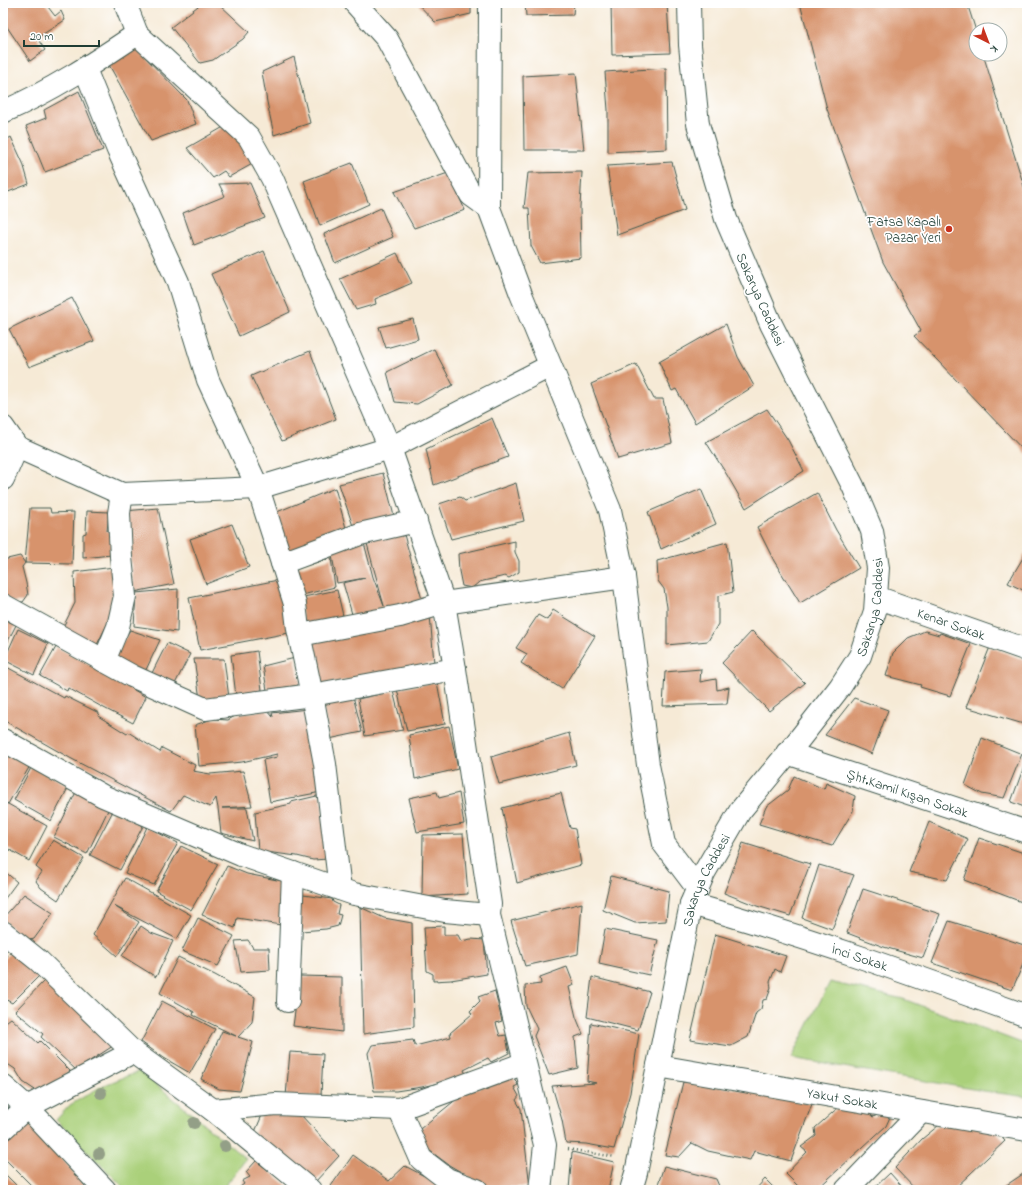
<svg xmlns="http://www.w3.org/2000/svg" width="1030" height="1193" font-family="'Indie Flower',sans-serif">
<style>
.green{fill:#aad07a;stroke:#648657}
.building{fill:#d7936c}
.lines{fill:none;stroke-linecap:round;stroke-linejoin:round}
.minor-casing{stroke:#3f574c;stroke-width:24}
.path{stroke:#3f574c;stroke-width:2.5;stroke-dasharray:1 3;stroke-linecap:butt}
.minor{stroke:#fff;stroke-width:22}
.tree{fill:#939f87}
.poi-dot{fill:#c8321e;stroke:#fff;stroke-width:1.5}
.labels{text-anchor:middle;stroke-width:3.5;stroke-linejoin:round;paint-order:stroke}
.poi-label{font-size:14px;fill:#1f3d34;stroke:#fff;text-anchor:end}
.street-label{font-size:14px;fill:#1f3d34;stroke:#fff}
</style>
<rect width="100%" height="100%" fill="#fff"/>
<filter id="ink" filterUnits="userSpaceOnUse"><feTurbulence type="fractalNoise" baseFrequency=".025" numOctaves="2"/><feDisplacementMap in="SourceGraphic" scale="8" xChannelSelector="R" yChannelSelector="G"/><feConvolveMatrix kernelMatrix="1 2 1 2 8 2 1 2 1" color-interpolation-filters="sRGB"/></filter>
<filter id="wash" filterUnits="userSpaceOnUse"><feTurbulence type="fractalNoise" baseFrequency=".012" numOctaves="4" result="noise"/><feDisplacementMap in="SourceGraphic" scale="16" xChannelSelector="R" yChannelSelector="G"/><feGaussianBlur stdDeviation="0.9" result="paint"/><feColorMatrix in="noise" values="0 0 0 0 0 0 0 0 0 0 0 0 0 0 0 0 0 1.4 0 .05"/><feComposite in="paint" operator="in"/></filter>
<g filter="url(#wash)">
<rect width="100%" height="100%" fill="#f6ead6"/>
<!-- green -->
<g class="green">
<polygon points="830,982 903,999 1027,1045 1027,1097 984,1091 791,1058"/>
<polygon points="140,1071 246,1159 222,1190 126,1190 56,1120 70,1105 102,1086"/>
</g>
<g id="blocks">
<!-- building -->
<g class="building">
<polygon points="6,3 45,3 55,16 61,11 65,20 37,38 45,50 30,61 3,21 3,10 9,6"/>
<polygon points="202,3 218,3 249,32 243,39 213,60 200,63 171,27"/>
<polygon points="417,3 471,3 471,14 435,22"/>
<polygon points="525,3 574,3 573,15 526,16"/>
<polygon points="611,3 667,3 670,53 612,55"/>
<polygon points="800,3 967,3 976,31 976,54 983,54 1027,196 1027,454 914,336 921,331 883,262 827,109"/>
<polygon points="136,48 187,100 196,124 151,141 108,63"/>
<polygon points="294,57 310,123 274,135 267,102 262,72"/>
<polygon points="666,68 667,149 608,152 608,110 605,72"/>
<polygon points="576,73 584,150 524,150 523,76"/>
<polygon points="79,91 103,150 45,172 26,126 46,118 44,110"/>
<polygon points="227,125 256,162 229,177 224,171 213,178 187,148"/>
<polygon points="11,137 23,163 29,184 3,194 3,142"/>
<polygon points="672,162 685,210 617,235 607,166"/>
<polygon points="352,163 369,204 320,226 304,181"/>
<polygon points="582,172 580,207 581,258 540,263 531,246 529,208 524,208 528,173"/>
<polygon points="448,173 465,210 414,228 394,192"/>
<polygon points="250,183 265,218 194,245 183,213 225,196 219,184"/>
<polygon points="381,208 393,237 335,263 324,234"/>
<polygon points="264,251 290,312 239,336 211,274"/>
<polygon points="397,253 412,283 375,299 376,304 356,310 340,279"/>
<polygon points="72,298 94,341 29,367 9,329"/>
<polygon points="413,319 418,339 386,348 379,327"/>
<polygon points="726,324 738,357 754,386 695,423 676,389 672,391 659,362"/>
<polygon points="434,349 453,385 417,404 395,402 387,372"/>
<polygon points="310,351 336,419 282,441 251,376"/>
<polygon points="636,364 654,399 663,399 672,443 618,459 591,384"/>
<polygon points="767,409 788,440 804,471 746,508 727,475 706,442"/>
<polygon points="492,418 508,457 434,485 426,449"/>
<polygon points="383,473 394,516 353,526 339,484"/>
<polygon points="516,483 524,521 451,539 439,504 460,497 465,501"/>
<polygon points="335,488 346,528 285,553 277,512"/>
<polygon points="701,489 716,524 661,549 648,512"/>
<polygon points="817,493 836,530 859,568 800,603 774,561 757,527"/>
<polygon points="30,508 50,508 51,513 74,512 72,564 25,563"/>
<polygon points="158,508 174,584 134,592 125,511"/>
<polygon points="87,511 109,512 107,531 111,531 111,555 83,558 83,534 86,533"/>
<polygon points="232,524 249,567 206,584 190,539"/>
<polygon points="403,531 423,603 354,621 343,583 365,578 337,583 331,550 363,539 373,577 384,606 366,540"/>
<polygon points="515,541 515,552 519,561 519,572 509,578 505,576 479,582 472,588 462,586 459,571 458,554"/>
<polygon points="727,542 733,592 718,596 718,624 708,641 667,645 667,607 664,589 658,581 657,561"/>
<polygon points="1027,551 1027,592 1008,583"/>
<polygon points="20,556 25,563 22,567 26,583 28,595 23,602 12,602 3,598 3,560"/>
<polygon points="331,558 335,587 298,596 292,570"/>
<polygon points="114,567 115,592 112,614 94,651 60,633 75,603 74,572"/>
<polygon points="283,579 294,632 200,650 189,598"/>
<polygon points="178,589 177,632 134,626 136,593"/>
<polygon points="337,590 344,620 305,629 299,598"/>
<polygon points="553,610 595,636 562,689 521,663 527,654 516,648 538,615 547,620"/>
<polygon points="430,615 434,663 318,686 308,637"/>
<polygon points="3,619 16,625 3,651"/>
<polygon points="18,629 48,644 34,675 4,660"/>
<polygon points="130,630 160,640 144,674 112,659"/>
<polygon points="752,631 805,683 769,711 722,663"/>
<polygon points="925,631 939,635 940,633 971,644 950,696 920,687 921,685 886,676 893,653 908,638"/>
<polygon points="167,643 190,654 173,688 151,675"/>
<polygon points="56,647 84,661 146,697 133,723 102,707 68,688 67,691 40,676"/>
<polygon points="990,647 1027,661 1027,725 966,707"/>
<polygon points="257,651 262,690 236,696 231,655"/>
<polygon points="295,658 301,685 267,690 263,666"/>
<polygon points="194,659 224,659 229,698 200,699"/>
<polygon points="3,665 64,698 65,696 99,713 98,716 127,734 128,732 160,752 162,748 195,765 193,771 210,774 243,771 252,806 222,808 247,808 253,841 221,833 218,808 216,798 210,807 183,795 171,811 70,758 3,720"/>
<polygon points="701,669 700,682 716,679 717,690 729,687 727,704 663,706 665,672"/>
<polygon points="437,682 445,724 407,731 397,689"/>
<polygon points="393,691 403,730 365,736 358,699"/>
<polygon points="353,696 362,732 329,739 322,702"/>
<polygon points="854,698 888,710 872,754 825,735"/>
<polygon points="266,709 273,717 272,713 308,709 321,792 270,802 263,760 277,757 277,754 242,762 199,766 195,725 212,719 228,720 237,715"/>
<polygon points="449,726 458,769 415,779 409,735"/>
<polygon points="569,733 576,765 499,784 491,757"/>
<polygon points="982,738 1022,754 1004,798 982,794 965,785"/>
<polygon points="3,749 31,764 8,804 47,826 29,861 3,846 3,802 8,804 3,801"/>
<polygon points="1027,758 1027,808 1011,802"/>
<polygon points="32,766 69,786 51,821 14,800"/>
<polygon points="794,776 824,789 826,783 855,796 853,811 832,846 759,824 766,807 788,790"/>
<polygon points="77,790 109,808 87,854 54,837"/>
<polygon points="437,792 439,798 459,793 464,824 417,832 409,798"/>
<polygon points="561,793 570,828 575,829 581,865 517,883 502,808"/>
<polygon points="321,795 328,859 313,860 297,856 258,851 255,812 291,804 291,802"/>
<polygon points="114,809 143,826 120,870 90,855"/>
<polygon points="929,822 968,839 947,880 909,872"/>
<polygon points="147,827 178,843 154,885 125,873"/>
<polygon points="463,834 468,894 422,897 423,835"/>
<polygon points="979,838 1027,854 1027,904 964,880"/>
<polygon points="53,840 84,858 58,900 41,888 36,881 42,872 36,867"/>
<polygon points="743,843 810,864 790,916 757,906 724,893"/>
<polygon points="181,846 218,864 191,910 156,891"/>
<polygon points="819,865 854,875 832,929 802,918"/>
<polygon points="227,866 247,874 287,882 281,925 237,918 235,928 202,915"/>
<polygon points="3,870 17,882 3,901"/>
<polygon points="611,876 669,891 666,921 635,923 603,910"/>
<polygon points="125,878 191,915 177,939 114,906 139,922 117,956 93,935"/>
<polygon points="863,889 940,914 923,958 884,947 847,933"/>
<polygon points="24,894 53,913 34,939 27,941 3,920 3,918"/>
<polygon points="296,894 332,899 333,902 339,905 337,914 341,915 338,926 326,929 301,931"/>
<polygon points="582,903 578,954 525,966 511,921"/>
<polygon points="360,907 384,918 412,923 414,1027 363,1034"/>
<polygon points="198,918 234,936 218,966 182,951"/>
<polygon points="949,921 988,933 1027,946 1027,955 1012,990 932,963"/>
<polygon points="141,926 151,933 173,941 156,977 122,956"/>
<polygon points="444,926 444,935 458,935 461,941 471,939 484,940 487,974 451,980 433,981 433,974 427,971 424,927"/>
<polygon points="605,929 658,940 649,975 599,964"/>
<polygon points="715,934 786,956 780,972 775,969 770,982 771,988 767,999 763,1000 761,1009 756,1013 748,1037 731,1046 690,1040"/>
<polygon points="248,940 253,948 269,948 270,970 241,972 235,941"/>
<polygon points="13,949 40,975 12,1003 3,998 3,961"/>
<polygon points="178,957 215,975 255,997 252,1022 238,1037 253,1042 240,1091 219,1089 201,1079 222,1031 236,1036 193,1015 194,1012 160,993"/>
<polygon points="567,967 574,985 569,987 576,1017 583,1034 575,1037 578,1068 549,1075 534,1036 537,1029 526,1006 525,986 541,984 540,977"/>
<polygon points="300,976 342,977 342,1032 293,1026"/>
<polygon points="592,977 650,992 638,1030 587,1017"/>
<polygon points="44,981 116,1044 76,1070 41,1037 43,1034 15,1011"/>
<polygon points="495,991 502,1021 496,1023 500,1036 506,1035 509,1053 491,1062 488,1058 464,1070 467,1076 422,1087 396,1091 374,1091 368,1053 372,1045 413,1040 415,1046 451,1037 450,1033 472,1014 470,1011 480,1001 478,997"/>
<polygon points="162,1001 215,1029 190,1073 164,1058 141,1042"/>
<polygon points="11,1018 38,1043 40,1041 70,1071 49,1088 35,1090 23,1082 15,1069 3,1061 3,1024"/>
<polygon points="591,1023 639,1034 630,1093 614,1149 586,1144 566,1143 562,1120 552,1086 596,1083 587,1081"/>
<polygon points="290,1052 323,1054 321,1096 286,1096"/>
<polygon points="513,1076 518,1085 514,1087 519,1096 516,1100 521,1109 530,1187 498,1187 483,1185 449,1165 422,1145 415,1133 464,1093"/>
<polygon points="683,1082 730,1088 812,1104 791,1161 754,1151 750,1160 708,1151 692,1143 679,1157 665,1155"/>
<polygon points="3,1098 10,1106 3,1113"/>
<polygon points="841,1105 856,1112 862,1107 873,1117 882,1113 890,1117 886,1126 816,1190 802,1190 786,1174 807,1152 801,1147 816,1136 815,1128"/>
<polygon points="263,1113 300,1114 339,1156 315,1182 254,1134"/>
<polygon points="26,1119 80,1179 88,1190 36,1190 3,1157 3,1141"/>
<polygon points="944,1121 995,1130 1005,1141 953,1190 916,1190 895,1168 922,1139"/>
<polygon points="572,1152 614,1162 608,1190 569,1190"/>
<polygon points="353,1155 389,1181 405,1166 432,1180 441,1190 332,1190 331,1186"/>
<polygon points="256,1161 282,1181 291,1190 236,1190 244,1184 242,1181 250,1177 246,1172"/>
<polygon points="664,1166 716,1179 719,1186 718,1190 656,1190"/>
<polygon points="1027,1170 1027,1190 999,1190 1023,1174"/>
<polygon points="3,1172 15,1184 20,1190 3,1190"/>
<polygon points="890,1173 905,1190 872,1190"/>
<polygon points="765,1179 776,1190 755,1190"/>
</g>
</g>
</g>
<g filter="url(#ink)">
<use href="#blocks" fill-opacity="0" stroke="#3f574c" stroke-width="1"/>
<g class="lines">
<defs>
<g id="minor">
<polyline points="125,3 137,34 249,137 272,178 390,448 444,603 455,669 490,904 489,915 545,1145 540,1190"/>
<polyline points="355,3 387,39 471,195 489,208"/>
<polyline points="490,3 489,208 521,294 610,510 624,577 648,765 664,844 698,889"/>
<polyline points="85,69 118,150 178,282 208,380 258,488 282,563 295,604 298,629 312,695 325,764 340,889"/>
<path d="M3 112C51 91 94 63 137 34"/>
<polyline points="3,427 17,447 122,494 258,488 390,448 550,366"/>
<polyline points="3,479 17,447"/>
<polyline points="282,563 360,534 416,521"/>
<path id="s1" d="M876 597 1027 650"/>
<polyline points="3,605 132,676 205,709 312,695 455,669"/>
<polyline points="300,635 400,616 444,603 624,577"/>
<polyline points="104,661 118,627 125,596 121,557 119,513 122,494"/>
<polyline points="3,740 103,796 241,855 354,894 445,911 489,915"/>
<path id="s2" d="M787 753 1027 832"/>
<path id="s3" d="M691 904C805 936 916 976 1027 1016"/>
<polyline points="3,932 39,961 133,1052 213,1110 310,1190"/>
<polyline points="288,1001 293,873"/>
<path id="s4" d="M658 1066 1027 1130"/>
<polyline points="3,1086 27,1107 105,1190"/>
<polyline points="399,1109 421,1159 447,1179 477,1190"/>
<polyline points="213,1110 276,1104 399,1109 525,1063"/>
<polyline points="3,1129 27,1107 133,1052"/>
<path id="s5" d="M631 1190 636 1173 691 904 704 873 740 811 797 742 840 687 860 656 875 611 878 568 872 531 853 486 771 324 726 219 698 124 690 45 689 3"/>
<polyline points="846,1190 921,1112"/>
</g>
</defs>
<!-- minor casing -->
<use href="#minor" class="minor-casing"/>
<!-- path -->
<polyline class="path" points="568,1149 615,1157"/>
<!-- minor -->
<use href="#minor" class="minor"/>
</g>
<!-- trees -->
<g class="tree">
<circle cx="101" cy="1093" r="6"/>
<circle cx="194" cy="1123" r="6"/>
<circle cx="225" cy="1146" r="6"/>
<circle cx="99" cy="1154" r="6"/>
</g>
</g>
<!-- markers -->
<circle class="poi-dot" cx="949" cy="229" r="4"/>
<g class="labels">
<!-- poi labels -->
<g class="poi-label">
<text x="941" y="226">Fatsa Kapalı<tspan x="941" dy="16">Pazar Yeri</tspan></text>
</g>
<!-- street labels -->
<g class="street-label">
<text transform="translate(761 299) rotate(66)" y="5">Sakarya Caddesi</text>
<text dy="5" stroke="none"><textPath href="#s5" startOffset="644">Sakarya Caddesi</textPath></text>
<text dy="5" stroke="none"><textPath href="#s1" startOffset="80">Kenar Sokak</textPath></text>
<text dy="5" stroke="none"><textPath href="#s2" startOffset="127">Şht.Kamil Kışan Sokak</textPath></text>
<text dy="5" stroke="none"><textPath href="#s5" startOffset="320">Sakarya Caddesi</textPath></text>
<text dy="5" stroke="none"><textPath href="#s3" startOffset="177">İnci Sokak</textPath></text>
<text dy="5" stroke="none"><textPath href="#s4" startOffset="187">Yakut Sokak</textPath></text>
</g>
</g>
<!-- margin -->
<rect width="1030" height="1193" fill="none" stroke="#fff" stroke-width="16"/>
<!-- north arrow -->
<g transform="translate(988 42) rotate(138)"><circle r="19" fill="#ffffff" stroke="#a5b1ae"/>
<path d="M0-3L7 15L0 10L-7 15Z" fill="#c8321e"/>
<text y="-6" font-size="11" font-weight="bold" text-anchor="middle" fill="#1f3d34">K</text>
</g>
<!-- scale -->
<path d="M24 40v6h75v-6" fill="none" stroke="#1f3d34" stroke-width="2"/>
<text x="30" y="40" font-size="12" fill="#1f3d34" stroke="#ffffff" stroke-width="3" paint-order="stroke">20 m</text>
</svg>
